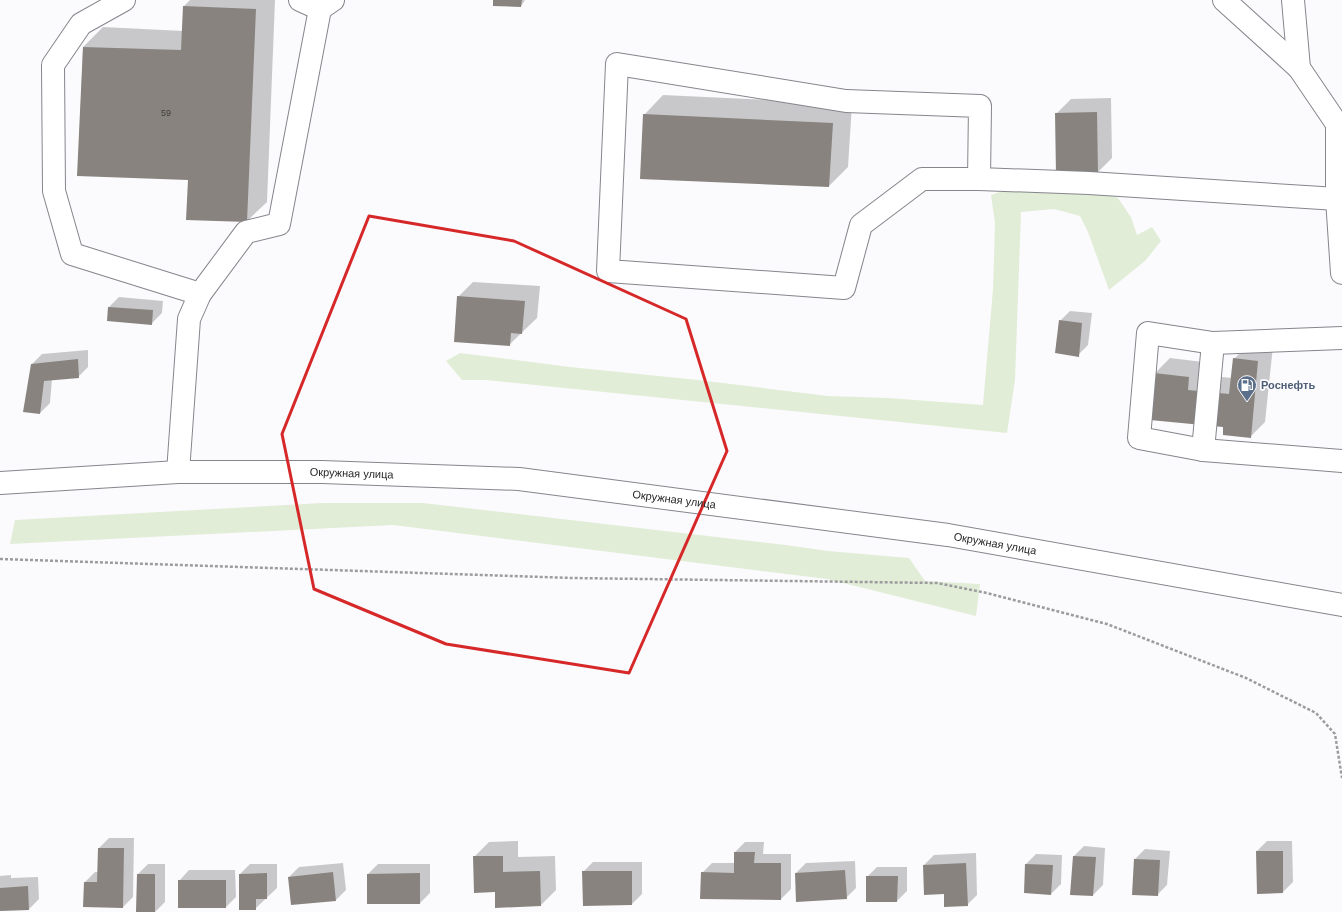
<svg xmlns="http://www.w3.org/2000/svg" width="1342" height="912" font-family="Helvetica,sans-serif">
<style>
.green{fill:#e2edd7}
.shadow{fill:#0003}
.building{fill:#88837e}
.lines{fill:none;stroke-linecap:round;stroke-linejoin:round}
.minor-casing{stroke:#85858c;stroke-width:24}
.highway-casing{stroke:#85858c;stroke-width:24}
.path{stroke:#9c9c9e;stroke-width:2.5;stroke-dasharray:3 2;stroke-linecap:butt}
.minor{stroke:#fff;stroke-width:22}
.highway{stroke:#fff;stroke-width:22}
.marked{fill:none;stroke:#d62828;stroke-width:3;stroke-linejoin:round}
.labels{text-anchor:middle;stroke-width:3.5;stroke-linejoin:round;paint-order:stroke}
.number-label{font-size:9px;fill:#3f3e3e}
.service-label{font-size:11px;font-weight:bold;fill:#4e5e75;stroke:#fbfbfe;text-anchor:start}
.street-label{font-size:11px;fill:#272729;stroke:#fbfbfe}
</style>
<rect width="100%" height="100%" fill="#fbfbfe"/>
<!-- green -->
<g class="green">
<polygon points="1014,187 1101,191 1118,198 1131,217 1137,235 1152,227 1161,241 1145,261 1109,290 1088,232 1080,216 1054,209 1021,212 1015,380 1007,433 486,380 462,380 446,361 460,353 570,367 698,380 828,396 888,398 983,405 993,289 995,223 991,195"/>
<polygon points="322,503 423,503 786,545 828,551 909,558 925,581 980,584 976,616 827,579 393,525 10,544 15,520"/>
</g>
<!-- shadow -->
<g class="shadow">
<polygon points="190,0 275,0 267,202 247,221 189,179 78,175 83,47 103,27 183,31 184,6"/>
<polygon points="494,0 525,0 521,6"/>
<polygon points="663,95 852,104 848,167 829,186 644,115"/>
<polygon points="1111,98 1112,158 1097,173 1056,114 1071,99"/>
<polygon points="473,282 540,286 537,318 509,345 458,297"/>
<polygon points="119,297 163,301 162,313 152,323 109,307"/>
<polygon points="1070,311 1092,313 1088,345 1078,355 1060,321"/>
<polygon points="1249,344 1273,346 1265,422 1250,437 1224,426 1155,373 1170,358 1203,362 1202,375 1232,378 1234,359"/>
<polygon points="88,350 88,367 78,377 52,379 50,403 40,413 32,364 42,354"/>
<polygon points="109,838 134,838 133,897 123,907 85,882 95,872 99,872 99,848"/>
<polygon points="518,841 518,857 555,856 556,890 541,905 496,891 474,857 489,842"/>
<polygon points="1267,841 1292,841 1293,882 1283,892 1257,851"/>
<polygon points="745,842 764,842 763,854 791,854 791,889 781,899 702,873 712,863 735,863 735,852"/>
<polygon points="1084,846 1105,848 1103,885 1093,895 1074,856"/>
<polygon points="1145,849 1170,851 1167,885 1157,895 1133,894 1135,859"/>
<polygon points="976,853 977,895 967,905 945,893 924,865 934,855"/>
<polygon points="1036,854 1062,855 1061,884 1051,894 1026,864"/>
<polygon points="855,861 856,888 846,898 796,873 806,863"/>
<polygon points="593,862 642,862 642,894 632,904 583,872"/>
<polygon points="343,863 346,890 336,900 289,877 299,867"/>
<polygon points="148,864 165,864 165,902 155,912 138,874"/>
<polygon points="250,864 277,864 277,888 256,908 240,874"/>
<polygon points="378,864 430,864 430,893 420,903 368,874"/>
<polygon points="877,867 907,867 907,891 897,901 867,877"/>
<polygon points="189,870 235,870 236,897 226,907 179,881"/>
<polygon points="11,875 11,878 38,877 39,899 29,909 0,910 0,876"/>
</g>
<!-- building -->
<g class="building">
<polygon points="493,0 522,0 521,7 493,6"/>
<polygon points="183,6 256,9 247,222 186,220 188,180 77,176 83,47 181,50"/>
<polygon points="1097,112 1098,174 1056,175 1055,113"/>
<polygon points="643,114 833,123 829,187 640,179"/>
<polygon points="457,296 525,301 522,334 511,333 510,346 454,342"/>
<polygon points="108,307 153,310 152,325 107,321"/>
<polygon points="1059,320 1082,323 1079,357 1055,353"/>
<polygon points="1233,358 1258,361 1251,438 1223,435 1223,427 1150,420 1154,373 1189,377 1188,390 1229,394"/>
<polygon points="78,359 79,378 44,381 40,414 23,412 31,364"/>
<polygon points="98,848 124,848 123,908 83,907 84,882 97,882"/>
<polygon points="1256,851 1283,851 1283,893 1257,894"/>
<polygon points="734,852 755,852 754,863 781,863 781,900 700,899 701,872 734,873"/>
<polygon points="473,856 503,856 503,872 540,871 541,906 495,908 495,892 474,893"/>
<polygon points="1073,856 1096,857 1093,896 1070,895"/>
<polygon points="1134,859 1160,860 1158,896 1132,895"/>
<polygon points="966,863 968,906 944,907 944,894 924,895 923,865"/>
<polygon points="1025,864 1053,865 1051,895 1024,893"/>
<polygon points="845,870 847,899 796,902 795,873"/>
<polygon points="582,871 632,871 632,905 583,906"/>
<polygon points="333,872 336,901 291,905 288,877"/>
<polygon points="267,873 267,899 256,899 256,910 239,910 239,874"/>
<polygon points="420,873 420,904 367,904 367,874"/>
<polygon points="137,874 155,874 155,912 136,912"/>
<polygon points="866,876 898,876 897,902 866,902"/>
<rect x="178" y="880" width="48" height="28"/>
<polygon points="28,886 29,910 0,911 0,888"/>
</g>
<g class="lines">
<defs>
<g id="minor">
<polyline points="124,0 81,24 53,65 54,191 72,254 200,294"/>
<polyline points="300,0 320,9"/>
<polyline points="1224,0 1299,68 1337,124"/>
<polyline points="1293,0 1299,68"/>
<polyline points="1337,124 1337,199 1342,273"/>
<polyline points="979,179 980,106 846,101 617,64 608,271 844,288 861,225 922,179 979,179 1089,183 1337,199"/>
<polyline points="1342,338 1213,343 1148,333 1139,438 1203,450 1342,461"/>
<polyline points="1203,450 1213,343"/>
<polyline points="178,472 189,319 200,294 246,232 279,224 320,9 333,0"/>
</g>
<g id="highway">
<path id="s1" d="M0 483 178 472H322L519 479 948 535 1342 605"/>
</g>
</defs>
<!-- minor casing -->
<use href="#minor" class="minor-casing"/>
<!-- highway casing -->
<use href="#highway" class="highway-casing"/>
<!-- path -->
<polyline class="path" points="0,559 572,578 937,583 987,593 1107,624 1246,678 1316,713 1335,734 1342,778"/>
<!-- minor -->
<use href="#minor" class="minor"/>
<!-- highway -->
<use href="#highway" class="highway"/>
</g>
<!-- marked area -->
<path class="marked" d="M369 216 514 241 686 319 727 451 629 673 446 644 314 589 282 434Z"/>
<!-- icons -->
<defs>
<symbol id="fuel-pin" viewBox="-11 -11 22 30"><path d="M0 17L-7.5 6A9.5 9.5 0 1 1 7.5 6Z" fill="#5c6f8a" stroke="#fbfbfe"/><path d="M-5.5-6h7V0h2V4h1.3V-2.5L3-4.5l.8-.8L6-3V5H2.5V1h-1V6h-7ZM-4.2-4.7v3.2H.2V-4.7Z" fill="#fff"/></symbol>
</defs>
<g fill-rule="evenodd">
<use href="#fuel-pin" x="1236" y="374" width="22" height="30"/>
</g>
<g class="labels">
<!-- number labels -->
<g class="number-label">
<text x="166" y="116">59</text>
</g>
<!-- service labels -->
<g class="service-label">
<text x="1261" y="389">Роснефть</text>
</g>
<!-- street labels -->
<g class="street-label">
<text dy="4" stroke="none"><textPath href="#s1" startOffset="352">Окружная улица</textPath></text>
<text dy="4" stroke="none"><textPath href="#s1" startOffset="676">Окружная улица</textPath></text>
<text dy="4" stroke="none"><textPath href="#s1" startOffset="1000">Окружная улица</textPath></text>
</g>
</g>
</svg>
